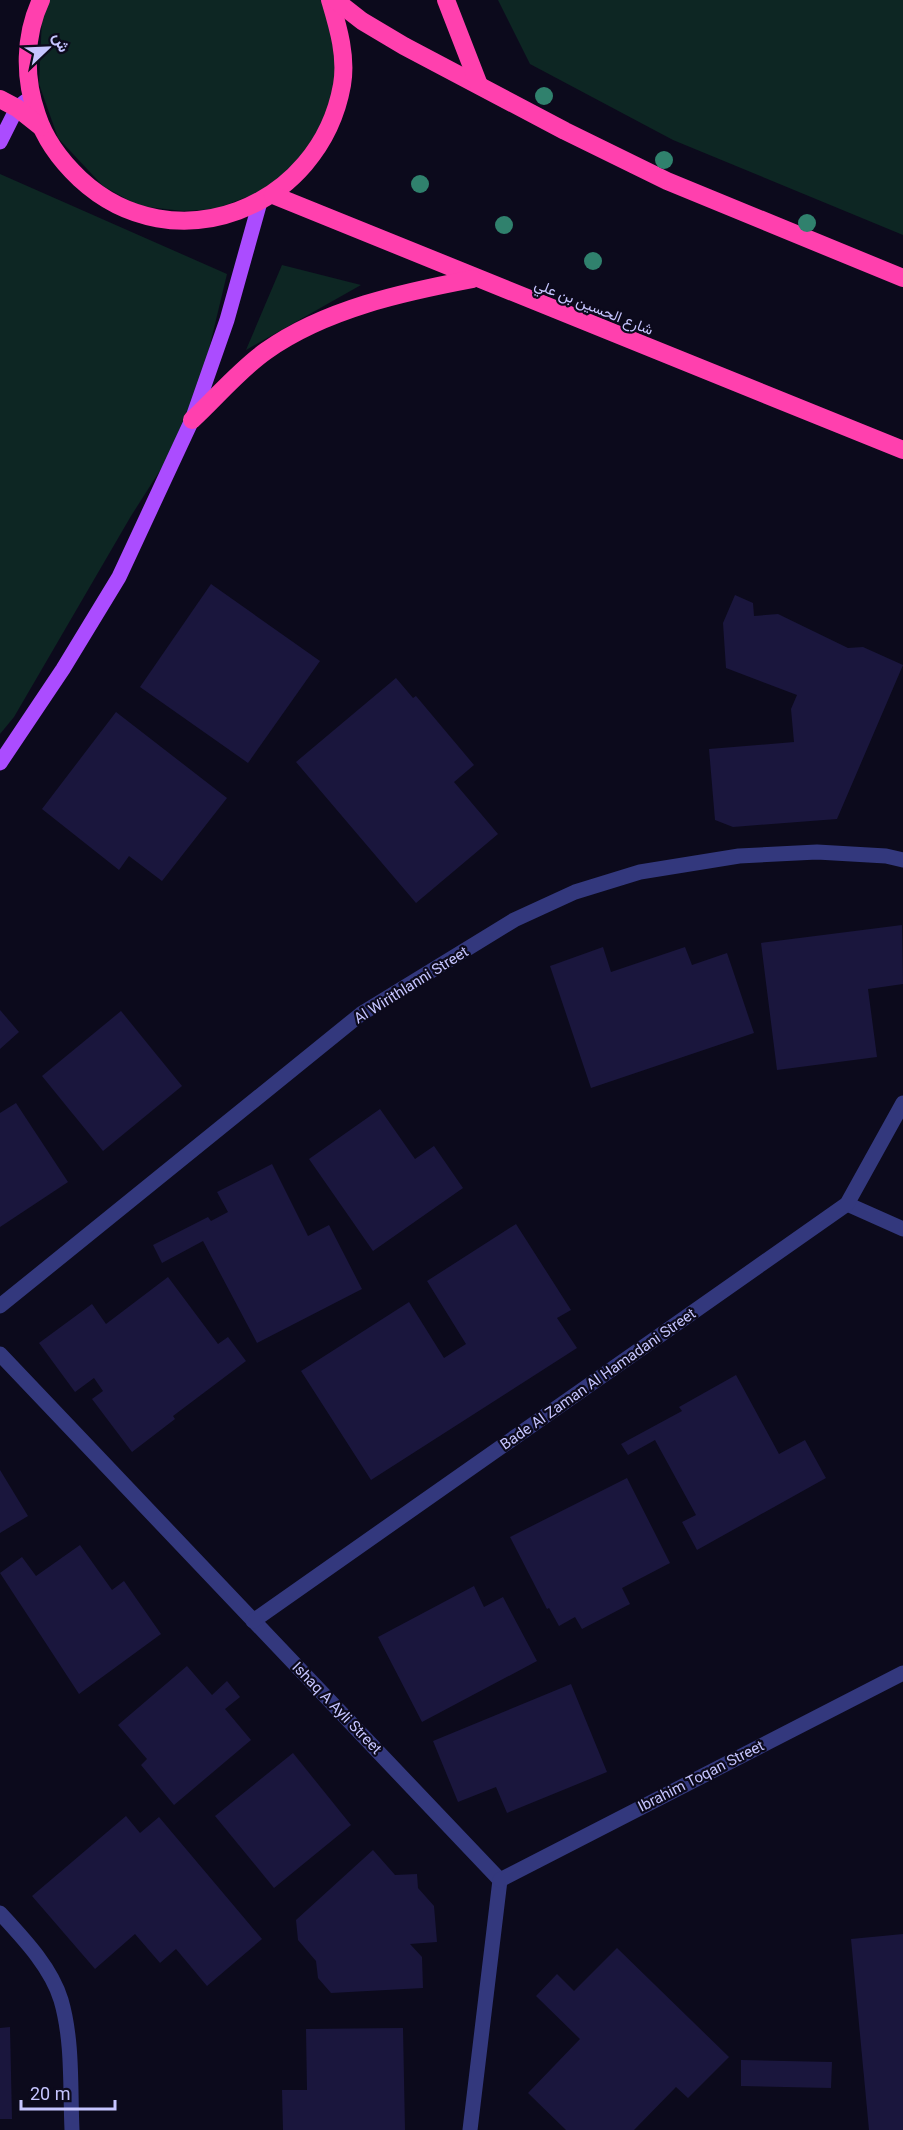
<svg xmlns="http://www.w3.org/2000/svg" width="903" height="2130" font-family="Roboto,Vazirmatn,sans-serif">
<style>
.green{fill:#0d2623}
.building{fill:#1a163d}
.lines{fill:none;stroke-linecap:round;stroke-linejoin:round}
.minor{stroke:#33387d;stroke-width:15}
.major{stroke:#ab4cff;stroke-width:15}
.highway{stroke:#ff40ae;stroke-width:18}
.tree{fill:#30816d}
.labels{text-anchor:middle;stroke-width:4.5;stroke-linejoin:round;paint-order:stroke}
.street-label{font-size:15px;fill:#c6c5ff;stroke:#0c0a1c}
</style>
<rect width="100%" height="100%" fill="#0c0a1c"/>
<!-- green -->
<g class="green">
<polygon points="50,0 325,0 335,42 336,82 327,111 306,154 278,182 257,193 215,209 183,211 139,206 103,186 58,138 39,84 42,18"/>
<polygon points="498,0 903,0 903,235 673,140 530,64"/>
<polygon points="0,174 227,274 192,420 131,516 14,717 0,734"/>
<polygon points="282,265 361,285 246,350"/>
</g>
<!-- building -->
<g class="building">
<polygon points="211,584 320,661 248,763 140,687"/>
<polygon points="735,595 753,603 754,616 778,614 848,648 863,647 903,665 837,819 733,827 715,820 709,749 794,742 791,709 797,695 726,668 723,623"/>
<polygon points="396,678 413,698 416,696 474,765 454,782 498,834 416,903 296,762"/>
<polygon points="116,712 227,798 162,881 129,856 119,870 42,809"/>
<polygon points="902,925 903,984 868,989 877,1057 777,1070 761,943"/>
<polygon points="603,947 611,972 685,947 692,965 727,953 754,1033 591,1088 550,966"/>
<polygon points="0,1010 19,1032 0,1049"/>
<polygon points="121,1011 182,1086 103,1151 42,1076"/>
<polygon points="16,1103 68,1182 0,1227 0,1113"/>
<polygon points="380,1109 415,1159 434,1146 463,1188 373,1251 309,1159"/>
<polygon points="272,1164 308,1236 329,1225 362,1289 257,1343 203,1241 162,1263 153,1245 208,1217 211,1221 228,1212 217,1192"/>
<polygon points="516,1224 571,1310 557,1318 577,1348 371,1480 301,1371 409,1302 444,1358 466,1344 427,1281"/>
<polygon points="168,1277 218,1344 228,1337 246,1361 173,1416 175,1419 132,1452 92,1399 103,1391 94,1378 75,1392 39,1343 92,1304 106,1324"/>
<polygon points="736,1375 779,1454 805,1440 826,1478 697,1550 682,1522 696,1515 655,1440 628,1455 621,1444 682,1411 679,1407"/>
<polygon points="0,1470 28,1516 0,1533"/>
<polygon points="627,1478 670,1563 622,1588 630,1604 582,1629 575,1617 559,1626 549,1608 547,1609 510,1537"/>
<polygon points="80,1545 112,1590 124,1581 161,1634 79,1694 0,1573 22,1557 36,1576"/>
<polygon points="474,1586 484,1607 503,1597 537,1661 422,1722 378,1637"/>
<polygon points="187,1666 212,1695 227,1681 240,1697 225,1709 251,1740 174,1805 141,1765 147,1759 118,1725"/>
<polygon points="571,1684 607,1772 507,1813 496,1787 458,1802 433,1741"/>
<polygon points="293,1753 351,1825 274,1888 215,1816"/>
<polygon points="126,1816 140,1833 159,1817 262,1939 207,1986 176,1949 160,1963 135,1934 95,1969 32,1896"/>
<polygon points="373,1850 395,1875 417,1874 418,1888 434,1906 437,1942 410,1944 422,1957 423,1988 331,1993 318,1978 316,1961 298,1940 296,1920"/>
<polygon points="903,1934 903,2130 869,2130 851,1939"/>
<polygon points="617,1948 729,2057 688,2098 676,2087 634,2130 566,2130 528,2093 580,2039 536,1996 557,1974 574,1991"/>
<polygon points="10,2027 12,2119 0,2119 0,2028"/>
<polygon points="403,2028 405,2130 283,2130 282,2090 307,2090 306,2029"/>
<polygon points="741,2060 832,2062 831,2088 741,2086"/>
</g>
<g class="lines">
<!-- minor -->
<g class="minor">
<polyline points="847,1204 903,1229"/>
<polyline points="0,1306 361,1014 514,920 575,892 640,872 739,856 817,852 886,856 903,860"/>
<polyline points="0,1354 500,1880 470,2130"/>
<polyline points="253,1621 847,1204 903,1103"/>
<polyline points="500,1880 903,1673"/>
<path d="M0 1913C23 1938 51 1967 61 2000 73 2041 70 2088 72 2130"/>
</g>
<!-- major -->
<g class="major">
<polyline points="0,142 17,108 26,101"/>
<polyline points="0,763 63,669 119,577 192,420 227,320 260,202"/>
</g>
<!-- highway -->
<g class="highway">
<path d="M41 0C24 36 24 78 37 115 45 140 61 161 80 179 174 266 320 208 342 85 347 56 338 27 330 0"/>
<polyline points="335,0 362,21 404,46 565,131 667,181 903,278"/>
<polyline points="446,0 479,85"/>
<polyline points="0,99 17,108 41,127"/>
<polyline points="273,195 903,450"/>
<path d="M192 420C215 399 240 369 266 351 325 309 404 292 473 279"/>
</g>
</g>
<!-- trees -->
<g class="tree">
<circle cx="544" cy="96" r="9"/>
<circle cx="664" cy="160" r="9"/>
<circle cx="420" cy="184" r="9"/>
<circle cx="807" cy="223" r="9"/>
<circle cx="504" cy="225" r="9"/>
<circle cx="593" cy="261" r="9"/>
</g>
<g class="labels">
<!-- street labels -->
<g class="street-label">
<text transform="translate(594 307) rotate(22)" y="5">شارع الحسين بن علي</text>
<text transform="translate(411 985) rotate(-32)" y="5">Al Wirithlanni Street</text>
<text transform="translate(598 1379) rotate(-35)" y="5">Bade Al Zaman Al Hamadani Street</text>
<text transform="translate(337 1708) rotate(46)" y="5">Ishaq A Ayli Street</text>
<text transform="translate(701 1776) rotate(-27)" y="5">Ibrahim Toqan Street</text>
</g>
</g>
<!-- north arrow -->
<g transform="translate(48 48) rotate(67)" stroke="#0c0a1c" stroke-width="4.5" paint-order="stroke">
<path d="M0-4.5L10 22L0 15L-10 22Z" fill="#c6c5ff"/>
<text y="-9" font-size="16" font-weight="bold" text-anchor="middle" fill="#c6c5ff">ش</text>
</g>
<!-- scale -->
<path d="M21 2100v9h94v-9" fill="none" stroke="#c6c5ff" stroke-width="3"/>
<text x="30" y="2100" font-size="18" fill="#c6c5ff" stroke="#0c0a1c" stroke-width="4.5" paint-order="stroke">20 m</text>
</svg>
